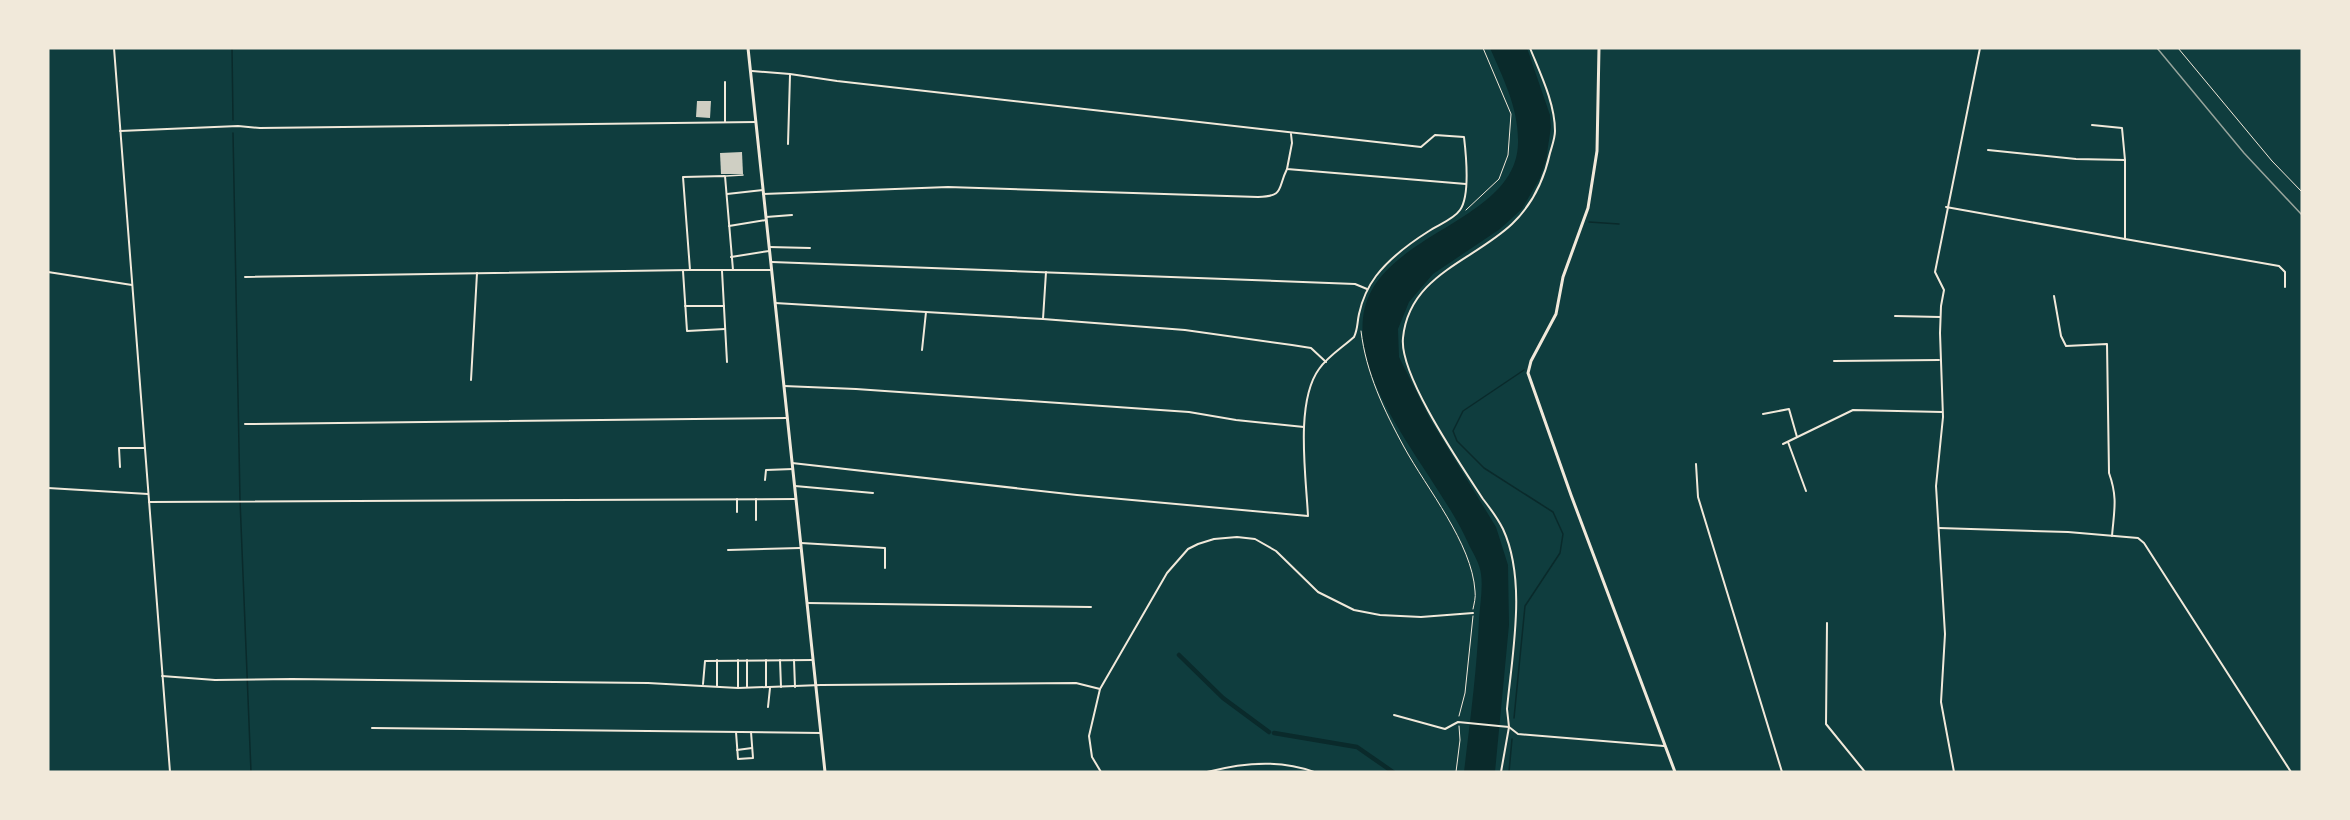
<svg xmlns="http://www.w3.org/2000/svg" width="2350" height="820" font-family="'Open Sans',sans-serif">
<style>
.water{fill:#0a2a2b}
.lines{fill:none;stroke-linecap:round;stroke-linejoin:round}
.stream{stroke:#0a2a2b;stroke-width:1.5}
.canal{stroke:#0a2a2b;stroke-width:4.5}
.building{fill:#cfcfc3}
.path{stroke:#f1e9da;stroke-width:1}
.service{stroke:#f1e9da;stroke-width:1}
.pedestrian{stroke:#f1e9da;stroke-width:1.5}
.minor{stroke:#f1e9da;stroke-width:2}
.tertiary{stroke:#f1e9da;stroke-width:2}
.secondary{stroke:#f1e9da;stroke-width:3}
.primary{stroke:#f1e9da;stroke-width:3}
.rail{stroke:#97a49c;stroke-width:1.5}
</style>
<rect width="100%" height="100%" fill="#0f3d3e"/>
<!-- water -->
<path class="water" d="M1490 48H1527L1550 115 1551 127 1546 160 1540 178 1522 209 1500 229 1433 274 1409 302 1398 329 1399 357 1430 419 1496 527 1508 565 1509 625 1495 772H1464C1470 721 1477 670 1479 619 1480 605 1483 588 1481 574 1480 564 1473 553 1469 545 1440 478 1355 393 1363 318 1372 233 1517 224 1518 143 1519 109 1503 78 1490 48Z"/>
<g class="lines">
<!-- stream -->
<g class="stream">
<polyline points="232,48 233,120"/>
<polyline points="233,133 240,500 251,772"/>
<polyline points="1589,222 1619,224"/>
<polyline points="1514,718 1525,606 1560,553 1563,534 1553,512 1484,468 1457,441 1453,431 1463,411 1524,370"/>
<polyline points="1509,772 1512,739"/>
</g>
<!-- canal -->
<g class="canal">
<polyline points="1179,655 1223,698 1269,732"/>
<polyline points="1274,733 1357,747 1393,772"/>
</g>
</g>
<!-- building -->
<g class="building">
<polygon points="697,101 711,101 710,118 696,117"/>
<polygon points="742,152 743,174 721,174 720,153"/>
</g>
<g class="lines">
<!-- path -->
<g class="path">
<polyline points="1466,210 1499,179 1508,155 1511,114 1483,48"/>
<path d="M1361 331C1366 373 1384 410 1404 447 1427 489 1472 543 1475 591 1476 597 1474 604 1473 609"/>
<polyline points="1459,716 1465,693 1473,616"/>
<polyline points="1456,772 1460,740 1459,726"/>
</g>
<!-- service -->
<polyline class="service" points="2178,48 2272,161 2302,192"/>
<!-- pedestrian -->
<polyline class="pedestrian" points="726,176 743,175"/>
<!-- minor -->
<g class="minor">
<path d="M752 71 790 74 837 81 1421 147 1435 135 1464 137C1466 154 1470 196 1460 210 1454 219 1438 225 1429 231 1410 243 1389 259 1376 276 1367 288 1362 300 1359 314 1357 323 1358 329 1354 337 1343 347 1328 356 1319 369 1295 402 1306 476 1308 516L1077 495 792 463"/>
<polyline points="725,122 725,82"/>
<polyline points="2092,125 2122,128 2125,160"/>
<polyline points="120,131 238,126 260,128 756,122"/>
<polyline points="1291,134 1292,143 1287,169 1466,184"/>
<polyline points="788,144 790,75"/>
<polyline points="727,194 763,190"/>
<path d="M763 194 948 187 1258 197C1285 196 1277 189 1287 169"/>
<polyline points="1946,207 2125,239 2125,160 2076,159 1988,150"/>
<polyline points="766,217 792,215"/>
<polyline points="729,226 766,220"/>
<polyline points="2125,239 2279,266 2285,272 2285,287"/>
<polyline points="769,247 810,248"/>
<polyline points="731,257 769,251"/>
<polyline points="772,262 1355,284 1367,289"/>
<polyline points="733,270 725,176 683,177 690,270 771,270"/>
<polyline points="683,271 687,331 725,329"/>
<polyline points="722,271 727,362"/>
<polyline points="48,272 132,285"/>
<polyline points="245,277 690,270"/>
<path d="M2054 296 2061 336 2066 346 2107 344 2109 473C2118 498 2114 511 2112 536"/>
<polyline points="775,303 926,312 922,350"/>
<polyline points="685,306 724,306"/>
<polyline points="926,312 1043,319 1046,272"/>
<polyline points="1895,316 1940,317"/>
<polyline points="1043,319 1185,330 1292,345 1311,348 1326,362"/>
<polyline points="1834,361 1939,360"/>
<polyline points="471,380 477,273"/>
<polyline points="784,386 856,389 1189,412 1236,420 1304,427"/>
<polyline points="1763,414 1789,409 1797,437"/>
<polyline points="245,424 787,418"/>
<polyline points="1788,442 1806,491"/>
<polyline points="1783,444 1853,410 1942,412"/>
<polyline points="1696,464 1698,497 1782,772"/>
<polyline points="120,467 119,448 144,448"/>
<polyline points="765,480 766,470 793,469"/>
<polyline points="795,486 873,493"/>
<polyline points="48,488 148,494"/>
<polyline points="737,499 737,512"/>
<polyline points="756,499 756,520"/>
<polyline points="149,502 796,499"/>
<polyline points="1939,528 2068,532 2138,538 2144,543 2291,772"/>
<polyline points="801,543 885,548 885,568"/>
<polyline points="728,550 800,548"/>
<polyline points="807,603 1091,607"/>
<polyline points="1827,623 1826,724 1865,772"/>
<polyline points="717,660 717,686"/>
<polyline points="747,660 747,687"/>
<polyline points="780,660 781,687"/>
<polyline points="794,660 795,687"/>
<polyline points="162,676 215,680 292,679 648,683 738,688 821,685 1076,683 1100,689"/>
<polyline points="703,684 705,661 813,660"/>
<polyline points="738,687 738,660"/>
<polyline points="766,687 766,660"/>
<polyline points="768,707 770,688"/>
<polyline points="1394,715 1445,729 1458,722 1509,727 1518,734 1664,746"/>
<polyline points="372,728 821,733"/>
<polyline points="736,732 738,759 753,758 751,732"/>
<polyline points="737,750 752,748"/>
<polyline points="1101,772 1092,757 1089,736 1100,689 1167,573 1188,549 1198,544 1214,539 1237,537 1255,539 1276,551 1318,592 1354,610 1380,615 1421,617 1473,613"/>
<path d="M1207 772C1241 763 1280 759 1314 772"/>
<path d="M1501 772 1509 727 1507 709C1512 654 1527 581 1503 529 1498 519 1490 508 1483 499 1461 465 1399 375 1403 338 1409 275 1473 261 1512 224 1532 205 1544 180 1550 153 1552 146 1555 138 1555 131 1555 103 1540 73 1530 48"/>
<polyline points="1954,772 1941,702 1945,634 1936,486 1943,417 1940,333 1941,306 1944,290 1935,272 1980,48"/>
</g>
<!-- tertiary -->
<polyline class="tertiary" points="114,48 170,772"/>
<!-- secondary -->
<polyline class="secondary" points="748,48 825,772"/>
<!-- primary -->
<polyline class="primary" points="1599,48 1597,151 1588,208 1563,277 1556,314 1531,361 1528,373 1571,495 1675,772"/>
<!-- rail -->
<polyline class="rail" points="2157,48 2244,153 2302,215"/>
</g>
<!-- border -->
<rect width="2350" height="820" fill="none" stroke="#f1e9da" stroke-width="99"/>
</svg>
